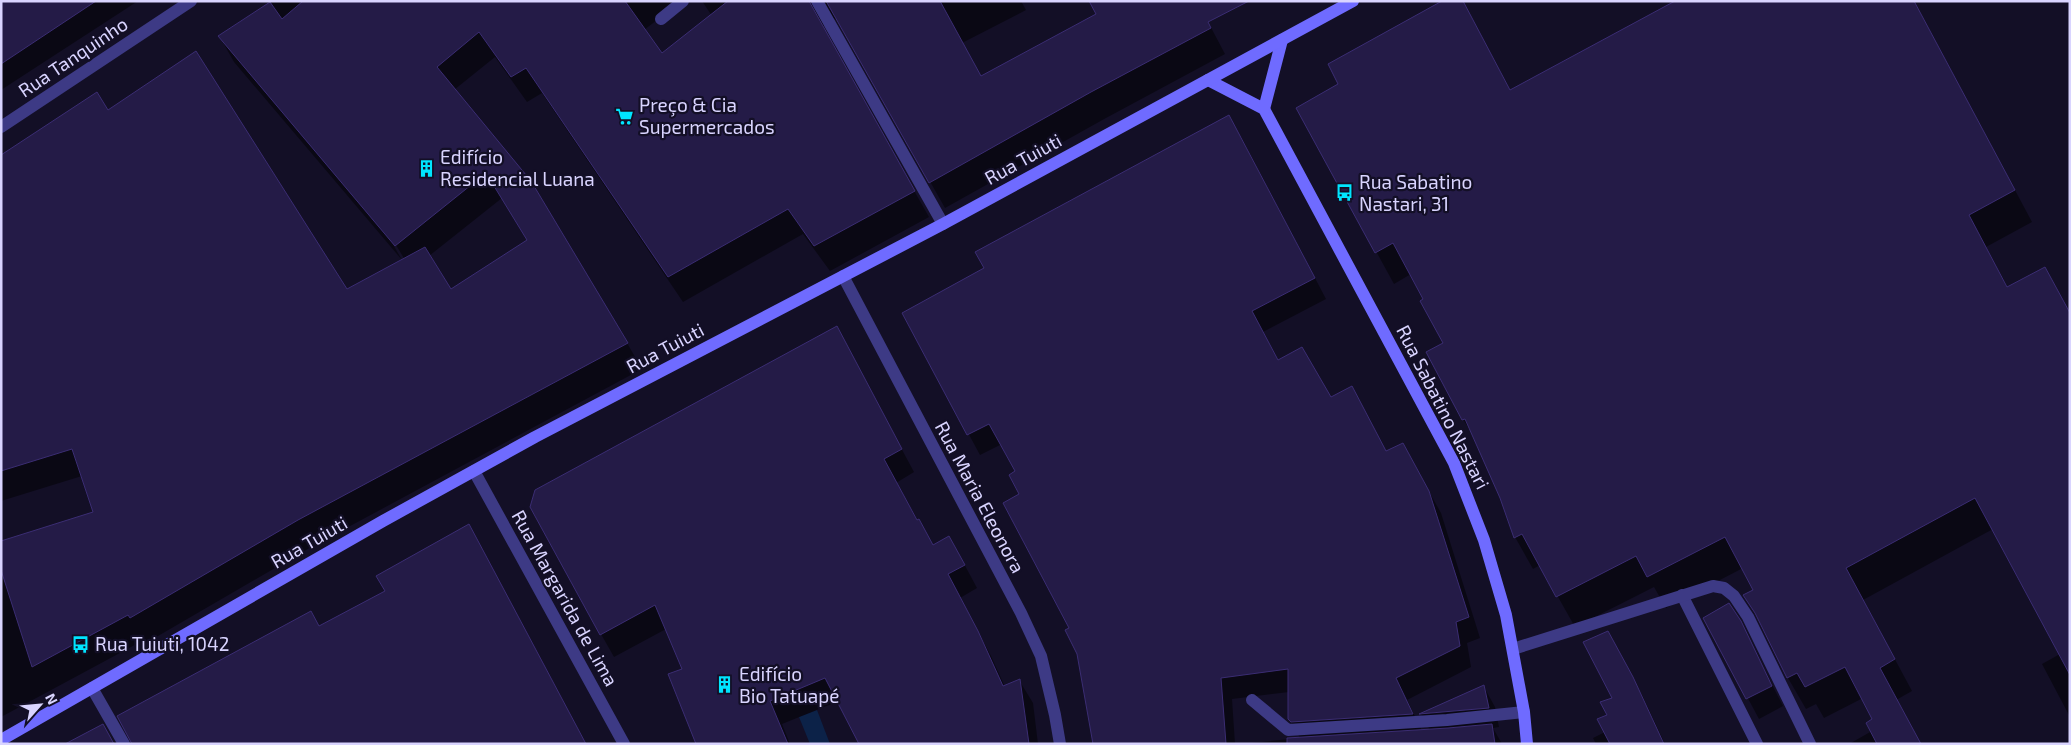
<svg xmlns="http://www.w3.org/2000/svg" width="2071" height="745" font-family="'Exo 2',sans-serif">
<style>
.water{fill:#0c2248}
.shadow{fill:#0007;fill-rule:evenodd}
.building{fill:#241b47;stroke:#3b2d73}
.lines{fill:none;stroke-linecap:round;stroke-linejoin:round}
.lane{stroke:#3d3a85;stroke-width:12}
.street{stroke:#3d3a85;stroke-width:12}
.secondary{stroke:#6f6bff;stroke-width:12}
.labels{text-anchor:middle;stroke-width:4.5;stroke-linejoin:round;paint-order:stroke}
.street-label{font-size:19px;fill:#d9d4ff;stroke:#130f26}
.poi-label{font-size:19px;fill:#d9d4ff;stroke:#130f26;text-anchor:start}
</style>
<rect width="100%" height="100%" fill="#130f26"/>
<!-- water -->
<polygon class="water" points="817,710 830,744 810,744 799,717"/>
<!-- shadow -->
<g class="shadow">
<polygon points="1,1 138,1 1,90"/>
<path d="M272 1H682L644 30 661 55 712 16 702 1H1021L1026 10 962 43 981 77 1197 1 1225 54 1106 118 945 208 840 22 833 18 827 20 823 27 824 32 929 217 830 271 803 234 683 302 542 93 527 102 495 57 454 90 627 343 642 369 313 546 146 643 144 640 1 717V542L94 513 82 476 1 501V157L108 112 346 291 402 260 234 62 220 37ZM502 198 528 241 451 291 429 256ZM393 240 405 260H402L391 241Z"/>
<polygon points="1462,1 1511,91 1914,1 2032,222 1986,247 2008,288 2070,313 2070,717 2042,664 2060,654 1993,529 1863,600 1912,691 1896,700 1920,744 1849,744 1872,731 1874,720 1863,698 1824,718 1816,704 1806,709 1788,678 1764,628 1755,590 1743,568 1666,608 1654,587 1575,627 1540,565 1533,569 1515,537 1501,498 1478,444 1463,419 1445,343 1424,300 1411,274 1394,284 1298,109 1340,85"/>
<polygon points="1241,137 1326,299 1263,332 1279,361 1330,399 1387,452 1414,465 1441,513 1480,638 1467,643 1471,667 1407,700 1422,731 1430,730 1421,714 1484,687 1495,707 1499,727 1493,728 1502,744 1242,744 1300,738 1289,719 1289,692 1232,699 1235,744 1094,744 1079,653 1021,495 1016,472 1002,444 980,455 904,314"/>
<polygon points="849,351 914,472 896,483 933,546 962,560 977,588 960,598 991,656 1005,687 1019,680 1033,703 1038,744 861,744 839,701 782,724 790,744 714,744 666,629 614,657 601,634"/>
<polygon points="469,526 586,744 132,744 319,628 386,592"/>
<polygon points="1705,618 1740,622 1783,706 1759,719"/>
<polygon points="1619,652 1643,697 1665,744 1596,744 1593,738 1605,732 1614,698"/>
</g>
<!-- building -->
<g class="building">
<polygon points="1,1 96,1 1,64"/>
<polygon points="303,1 625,1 662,53 728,1 809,1 915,191 814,246 788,209 668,277 526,68 511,77 479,32 437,67 531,181 628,343 298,520 130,618 128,615 32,667 1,570 1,541 93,512 72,449 1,471 1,155 97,92 108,110 196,51 347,289 425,247 451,289 527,240 486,173 395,246 218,36 270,2 282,19"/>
<polygon points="826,1 940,1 981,76 1096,14 1089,1 1249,1 1208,22 1211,28 1091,92 929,183"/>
<polygon points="1442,1 1463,1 1510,90 1675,1 1914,1 2015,190 1969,215 2007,287 2045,267 2070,313 2070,675 1975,498 1846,568 1895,659 1880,668 1921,744 1877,744 1866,723 1872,719 1845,667 1805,687 1797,673 1787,678 1755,613 1743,595 1753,590 1725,537 1647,577 1636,556 1556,597 1522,534 1514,538 1500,498 1465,419 1462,420 1426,352 1443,343 1420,301 1423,299 1393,243 1375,253 1296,108 1338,84 1328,64"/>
<polygon points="1229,115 1315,278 1252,311 1278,360 1302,347 1331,397 1352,386 1386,451 1403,443 1429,491 1469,617 1456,622 1460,646 1396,678 1413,714 1291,722 1288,719 1288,669 1221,678 1226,744 1093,744 1077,654 1065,630 1069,628 1003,503 1019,494 1009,475 1015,471 989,424 967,435 902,313 984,268 975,252"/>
<polygon points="837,326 902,449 884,459 917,520 919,519 933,545 949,536 965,565 948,574 978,631 1003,686 1020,679 1029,744 859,744 825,678 770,701 788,744 696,744 668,674 682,669 655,605 600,635 530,507 535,490"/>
<polygon points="469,524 586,744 132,744 117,716 311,611 319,626 385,591 376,576"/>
<polygon points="1729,603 1741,621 1772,686 1746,699 1703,618"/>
<polygon points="1608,631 1633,677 1664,744 1610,744 1597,719 1607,715 1600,702 1612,698 1583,642"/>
<polygon points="1484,685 1489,708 1419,714"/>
<polygon points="103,724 114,744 65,744"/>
<polygon points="1492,724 1495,744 1287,744 1287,738 1448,728"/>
</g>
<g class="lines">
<!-- lane -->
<g class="lane">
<polyline points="1682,595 1757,744"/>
<polyline points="1513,649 1713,586 1724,588 1734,596 1748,617 1810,744"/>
</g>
<!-- street -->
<g class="street">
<polyline points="817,1 943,224"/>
<polyline points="661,19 683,1"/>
<polyline points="1,127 191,1"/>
<polyline points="843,276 1021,613 1041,656 1055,715 1060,744"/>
<polyline points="474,471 624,744"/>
<polyline points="92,688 124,744"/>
<polyline points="1252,700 1288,730 1447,720 1524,712"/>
</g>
<!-- secondary -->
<g class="secondary">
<polyline points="1208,80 1264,109 1454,463 1484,540 1506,615 1524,712 1527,744"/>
<polyline points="1264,109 1282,40"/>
<polyline points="1,740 383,521 535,437 943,224 1353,1"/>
</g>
</g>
<!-- icons -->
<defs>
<symbol id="supermarket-bare" viewBox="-9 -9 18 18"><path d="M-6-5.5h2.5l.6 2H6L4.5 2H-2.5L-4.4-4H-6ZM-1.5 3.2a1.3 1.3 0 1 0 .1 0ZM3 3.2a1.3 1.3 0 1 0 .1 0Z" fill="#00e5ff" stroke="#130f26" stroke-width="2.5" paint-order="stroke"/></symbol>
<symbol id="building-bare" viewBox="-9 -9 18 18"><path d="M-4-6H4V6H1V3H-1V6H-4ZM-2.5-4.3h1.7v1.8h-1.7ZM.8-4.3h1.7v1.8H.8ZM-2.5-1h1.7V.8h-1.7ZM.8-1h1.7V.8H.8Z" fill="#00e5ff" stroke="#130f26" stroke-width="2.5" paint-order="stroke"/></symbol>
<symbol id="bus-bare" viewBox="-9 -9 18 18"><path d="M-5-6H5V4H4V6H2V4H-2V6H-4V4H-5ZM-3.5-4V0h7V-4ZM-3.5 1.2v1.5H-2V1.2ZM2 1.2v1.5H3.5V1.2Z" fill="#00e5ff" stroke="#130f26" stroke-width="2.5" paint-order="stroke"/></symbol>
</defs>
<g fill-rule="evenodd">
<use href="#supermarket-bare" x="612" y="104" width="25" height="25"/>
<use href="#building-bare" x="414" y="156" width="25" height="25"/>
<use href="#bus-bare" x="1332" y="180" width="25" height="25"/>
<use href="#bus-bare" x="68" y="632" width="25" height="25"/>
<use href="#building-bare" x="712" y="672" width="25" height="25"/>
</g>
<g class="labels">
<!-- street labels -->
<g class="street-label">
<text transform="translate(73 57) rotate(-34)" y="7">Rua Tanquinho</text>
<text transform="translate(1023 159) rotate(-29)" y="7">Rua Tuiuti</text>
<text transform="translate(665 348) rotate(-28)" y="7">Rua Tuiuti</text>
<text transform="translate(1443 407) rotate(63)" y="7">Rua Sabatino Nastari</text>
<text transform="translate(980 497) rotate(62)" y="7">Rua Maria Eleonora</text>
<text transform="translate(309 542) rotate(-30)" y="7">Rua Tuiuti</text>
<text transform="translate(565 598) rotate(61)" y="7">Rua Margarida de Lima</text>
</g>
<!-- poi labels -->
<g class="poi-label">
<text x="639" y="112">Preço &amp; Cia<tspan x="639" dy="22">Supermercados</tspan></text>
<text x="440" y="164">Edifício<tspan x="440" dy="22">Residencial Luana</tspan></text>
<text x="1359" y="189">Rua Sabatino<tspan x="1359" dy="22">Nastari, 31</tspan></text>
<text x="95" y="651">Rua Tuiuti, 1042</text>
<text x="739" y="681">Edifício<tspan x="739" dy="22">Bio Tatuapé</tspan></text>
</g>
</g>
<!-- border -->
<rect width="2071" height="745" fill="none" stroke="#d9d4ff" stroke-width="5"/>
<!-- north arrow -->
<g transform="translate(40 705) rotate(63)" stroke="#130f26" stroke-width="4" paint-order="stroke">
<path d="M0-4L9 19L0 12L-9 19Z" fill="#d9d4ff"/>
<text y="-8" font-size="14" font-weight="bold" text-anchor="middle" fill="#d9d4ff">N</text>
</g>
</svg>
